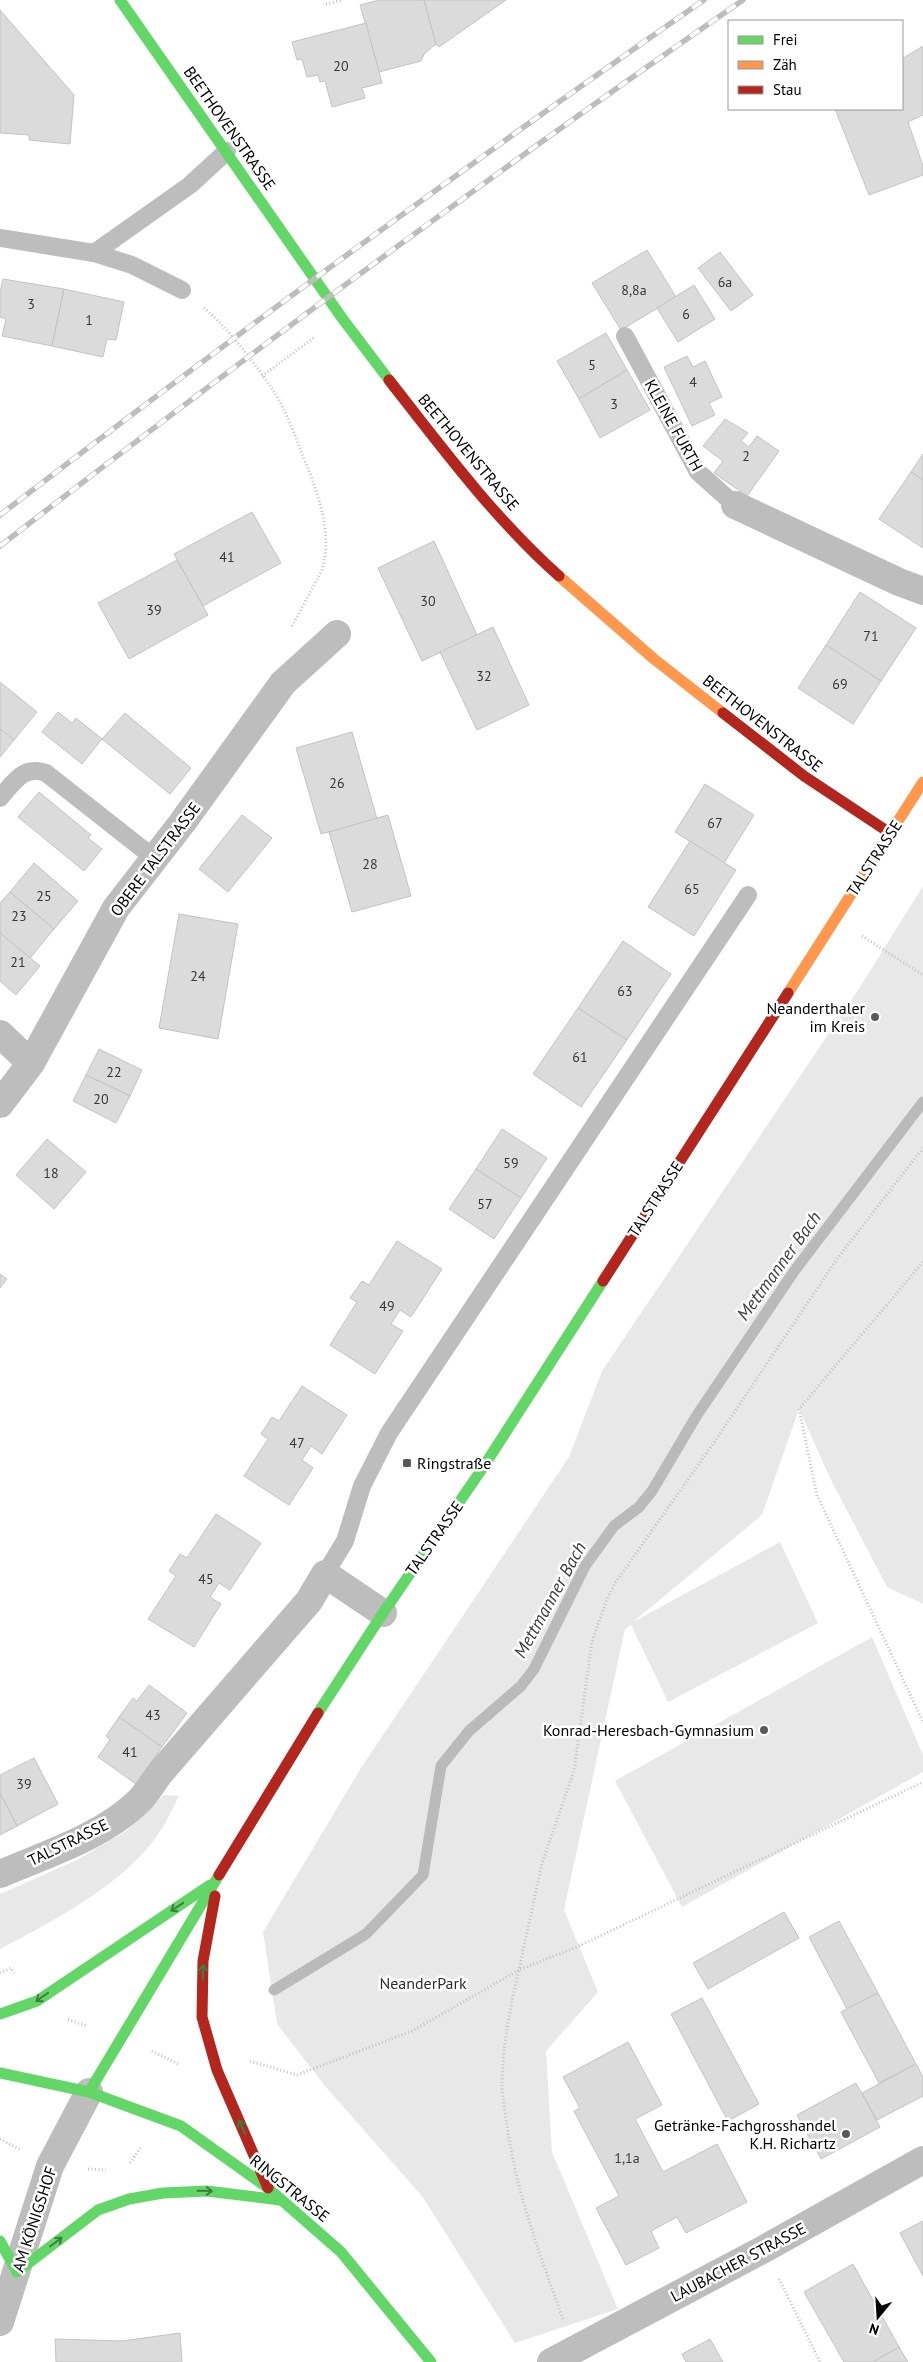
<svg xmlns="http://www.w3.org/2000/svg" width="923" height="2362" font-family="'PT Sans',sans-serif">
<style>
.green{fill:#e8e8e8}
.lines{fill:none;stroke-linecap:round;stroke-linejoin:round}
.stream{stroke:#bababa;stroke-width:11}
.building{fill:#dbdbdb;stroke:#c3c3c3}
.path{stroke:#c2c2c2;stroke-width:3;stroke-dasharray:1 2.5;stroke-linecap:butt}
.lane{stroke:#bdbdbd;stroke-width:18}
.street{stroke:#bdbdbd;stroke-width:28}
.fast{stroke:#63d668;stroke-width:11}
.slow{stroke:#ff974d;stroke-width:11}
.jam{stroke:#b3261e;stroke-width:11}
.rail-casing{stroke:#bdbdbd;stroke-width:5.5}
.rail{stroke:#fff;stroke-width:4;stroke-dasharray:11;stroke-linecap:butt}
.oneway{stroke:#3b803e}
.poi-dot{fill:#595959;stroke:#fff;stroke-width:2}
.labels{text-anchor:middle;stroke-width:5;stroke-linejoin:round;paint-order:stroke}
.number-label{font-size:14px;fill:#373737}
.street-label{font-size:16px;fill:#000;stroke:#fff}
.poi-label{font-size:16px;fill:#000;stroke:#fff;text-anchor:end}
.park-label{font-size:16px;fill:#2c2c2c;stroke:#fff}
.water-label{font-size:18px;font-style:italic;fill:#3d3d3d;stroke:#fff}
</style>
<rect width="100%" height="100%" fill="#fff"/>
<!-- green -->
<g class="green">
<polygon points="923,886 923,1604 887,1587 830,1478 799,1409 762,1515 633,1622 780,1542 818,1623 668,1702 631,1625 625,1629 564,1910 598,1992 546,2051 552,2152 618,2309 515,2343 422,2196 325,2086 277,2024 263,1932 361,1768 569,1457 602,1371 860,987"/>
<polygon points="872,1637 923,1755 923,1772 682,1907 615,1781"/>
<path d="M164 1795 179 1796C172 1809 166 1824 157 1836 121 1886 53 1921 0 1949V1894L77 1860 126 1831Z"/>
</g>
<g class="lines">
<!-- stream -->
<polyline class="stream" points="274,1990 366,1934 423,1875 441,1766 469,1731 521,1686 534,1669 585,1566 614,1526 639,1507 652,1491 697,1415 795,1270 923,1102"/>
</g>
<!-- building -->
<g class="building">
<polygon points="379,0 424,0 436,44 424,54 421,61 379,72 360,5"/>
<polygon points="424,0 506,0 439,47 436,44"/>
<polygon points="0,10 74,95 70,144 29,140 29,135 0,133"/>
<polygon points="366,23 382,83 362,88 365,98 332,107 325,81 320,82 318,75 307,77 302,59 297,60 292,42"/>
<polygon points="923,46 923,115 908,122 923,166 923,175 869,195 835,109 902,109 902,59"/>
<polygon points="647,250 676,297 621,330 592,283"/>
<polygon points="720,252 753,295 731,311 698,268"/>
<polygon points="3,279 64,289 52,346 2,336 6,319 0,317 0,292"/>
<polygon points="694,285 715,319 678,342 657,308"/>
<polygon points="64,289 124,302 116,340 107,339 103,357 52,346"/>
<polygon points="606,333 627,370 579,399 557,361"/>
<polygon points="687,356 693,367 705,361 722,397 709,403 715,415 692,426 664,367"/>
<polygon points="627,370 650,410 600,438 579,399"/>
<polygon points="725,419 748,433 741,441 749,447 757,436 779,451 747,496 714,473 723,461 703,446"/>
<polygon points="923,454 923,480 911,472"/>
<polygon points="911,472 923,480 923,548 879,519"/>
<polygon points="252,512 281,563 203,606 174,554"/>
<polygon points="434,541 477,635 422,661 378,568"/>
<polygon points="177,560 208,615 129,659 98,603"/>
<polygon points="860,592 916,628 881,681 826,645"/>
<polygon points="493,627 529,705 477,730 440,652"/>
<polygon points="826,645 881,681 853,724 798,688"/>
<polygon points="0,682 37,712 14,740 0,729"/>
<polygon points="58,712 72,723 76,718 102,739 82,764 42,732"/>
<polygon points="125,713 191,768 170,794 102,739"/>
<polygon points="0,729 14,740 0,757"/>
<polygon points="352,732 377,819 321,834 296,748"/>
<polygon points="705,784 754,815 724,863 675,832"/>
<polygon points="39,792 91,835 88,838 102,849 84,871 18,817"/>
<polygon points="242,815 272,838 228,892 199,869"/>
<polygon points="388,815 411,896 352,912 329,832"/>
<polygon points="690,841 736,870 694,936 648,907"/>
<polygon points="34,863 78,901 54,929 10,892"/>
<polygon points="10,892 54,929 30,958 0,933 0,903"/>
<polygon points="179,914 238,924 218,1039 159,1028"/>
<polygon points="0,933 40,966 16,995 0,981"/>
<polygon points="623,941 671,974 627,1040 578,1008"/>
<polygon points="578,1008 627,1040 581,1107 533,1074"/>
<polygon points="99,1049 142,1070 130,1096 86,1075"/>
<polygon points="86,1075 130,1096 116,1123 73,1101"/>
<polygon points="502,1129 547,1158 521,1198 476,1169"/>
<polygon points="47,1139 86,1172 54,1209 16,1175"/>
<polygon points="476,1169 521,1198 494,1239 449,1209"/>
<polygon points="397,1241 442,1269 411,1317 400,1310 391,1324 403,1331 375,1374 330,1345 357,1302 350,1298 362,1281 369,1285"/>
<polygon points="0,1274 7,1279 0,1288"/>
<polygon points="302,1386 347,1415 322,1454 311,1446 302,1460 313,1468 289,1505 244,1476 268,1439 261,1434 272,1417 279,1421"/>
<polygon points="216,1514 261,1543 230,1590 219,1583 210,1597 221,1604 194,1647 148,1619 176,1576 169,1571 180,1554 187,1558"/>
<polygon points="149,1685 187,1713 162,1747 119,1717 133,1698 137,1701"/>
<polygon points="119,1717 162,1747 136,1784 98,1757 110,1740 106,1736"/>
<polygon points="34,1758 58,1804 17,1826 0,1793 0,1775"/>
<polygon points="0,1793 17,1826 0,1835"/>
<polygon points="784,1912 799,1938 708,1989 693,1963"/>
<polygon points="839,1921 878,1993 847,2009 809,1937"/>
<polygon points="878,1993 916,2064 879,2083 841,2012"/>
<polygon points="702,1998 759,2104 728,2121 671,2014"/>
<polygon points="628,2042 662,2105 635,2119 663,2172 717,2144 747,2202 686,2233 677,2217 651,2231 659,2248 626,2265 596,2208 619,2196 574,2111 580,2108 563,2077"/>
<polygon points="916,2064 923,2077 923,2096 877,2120 862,2093"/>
<polygon points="856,2083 880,2127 821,2159 797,2115"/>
<polygon points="923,2221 923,2276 900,2233"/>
<polygon points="853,2264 899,2347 873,2362 844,2362 804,2292"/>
<polygon points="180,2333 182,2362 56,2362 55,2339 122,2341"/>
<polygon points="710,2339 723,2362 686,2362 682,2354"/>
<polygon points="899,2347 908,2362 873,2362"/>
</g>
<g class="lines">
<!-- path -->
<g class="path">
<polyline points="326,4 343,0"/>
<path d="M204 308C230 330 256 365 275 393 285 410 293 430 300 448 315 487 334 528 322 570L291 628"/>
<polyline points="262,376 315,337"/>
<polyline points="862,936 923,975"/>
<polyline points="923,1262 799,1409 817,1495 923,1722"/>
<polyline points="0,1973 11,1968 14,1973"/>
<polyline points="68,2020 88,2026"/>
<polyline points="152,2051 180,2065"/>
<polyline points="250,2061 297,2075 412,2031 519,1970 542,1863 574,1771 592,1641 606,1602 615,1583 713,1444 837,1259 923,1148"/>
<polyline points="0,2139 21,2150"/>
<polyline points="130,2163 142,2146"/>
<polyline points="88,2169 106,2170"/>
<polyline points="779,2279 820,2362"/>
<path d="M563 2319C540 2255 516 2192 507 2125 505 2111 502 2096 502 2083 503 2044 510 2007 519 1970L579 1946 923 1782"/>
</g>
<!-- lane -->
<g class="lane">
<polyline points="0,238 94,253 132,265 182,290"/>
<polyline points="94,253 190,185 227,151"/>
<polyline points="625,336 698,472 735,505"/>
<path d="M0 798C14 782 23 765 46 773L154 858"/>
<polyline points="325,1574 345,1541 362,1486 389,1433 748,895"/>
</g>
<!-- street -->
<g class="street">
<polyline points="735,505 899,582 923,591"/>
<polyline points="0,1034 31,1063"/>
<polyline points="0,1104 31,1063 116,908 182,823 283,683 337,634"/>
<path d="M0 1874C47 1854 102 1837 139 1801 147 1793 153 1782 160 1773L309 1601 325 1574 383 1613"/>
<polyline points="0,2322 50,2166 89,2092"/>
<polyline points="551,2362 764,2249 923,2160"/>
</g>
<!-- fast -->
<g class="fast">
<polyline points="120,0 342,318 389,380"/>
<polyline points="318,1713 383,1613 484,1466 603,1281"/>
<polyline points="0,2014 37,2001 210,1885"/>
<polyline points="0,2073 89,2092 181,2126 268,2188 341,2252 431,2362"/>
<polyline points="89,2092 219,1875"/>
<polyline points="0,2241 17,2272 98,2210 129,2199 163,2193 207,2191 280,2200"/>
</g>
<!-- slow -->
<g class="slow">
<polyline points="559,576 654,659 723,713"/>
<polyline points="788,993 923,782"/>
</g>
<!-- jam -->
<g class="jam">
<path d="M389 380C442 448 494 518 559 576"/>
<polyline points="723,713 804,776 890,833"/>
<polyline points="603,1281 788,993"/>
<polyline points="219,1875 318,1713"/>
<polyline points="215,1896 203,1961 202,2017 217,2070 268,2188"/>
</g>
<defs>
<g id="rail">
<path d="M0 515C231 338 465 166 704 0"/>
<path d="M0 546C243 358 490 175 743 0"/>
</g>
</defs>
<!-- rail casing -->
<use href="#rail" class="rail-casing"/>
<!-- rail -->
<use href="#rail" class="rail"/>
</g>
<!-- one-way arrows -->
<defs><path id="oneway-shaft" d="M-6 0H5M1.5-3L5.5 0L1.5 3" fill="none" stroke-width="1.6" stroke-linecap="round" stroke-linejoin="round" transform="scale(1.25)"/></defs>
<g class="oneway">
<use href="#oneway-shaft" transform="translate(177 1907) rotate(146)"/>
<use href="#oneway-shaft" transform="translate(203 1972) rotate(-89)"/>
<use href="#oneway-shaft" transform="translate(42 1997) rotate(145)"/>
<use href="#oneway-shaft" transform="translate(242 2127) rotate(-113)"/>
<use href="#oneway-shaft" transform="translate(205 2191) rotate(1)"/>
<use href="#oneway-shaft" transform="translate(56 2242) rotate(-37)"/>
</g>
<!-- markers -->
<g class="poi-dot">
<circle cx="875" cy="1017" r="5"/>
<rect x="402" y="1458" width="10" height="10" rx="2.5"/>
<circle cx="764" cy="1730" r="5"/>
<circle cx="846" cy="2134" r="5"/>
</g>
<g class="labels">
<!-- number labels -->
<g class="number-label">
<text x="341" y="71">20</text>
<text x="725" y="287">6a</text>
<text x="634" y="295">8,8a</text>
<text x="31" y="309">3</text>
<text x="686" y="319">6</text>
<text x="89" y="325">1</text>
<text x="592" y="370">5</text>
<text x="693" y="387">4</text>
<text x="614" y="409">3</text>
<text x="746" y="461">2</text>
<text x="227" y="562">41</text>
<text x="428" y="606">30</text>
<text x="154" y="615">39</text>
<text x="871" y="641">71</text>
<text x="484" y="681">32</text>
<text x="840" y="689">69</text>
<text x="337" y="788">26</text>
<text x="715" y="828">67</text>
<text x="370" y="869">28</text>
<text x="692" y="894">65</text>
<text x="44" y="901">25</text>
<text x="19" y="921">23</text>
<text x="18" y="967">21</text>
<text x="198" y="981">24</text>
<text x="625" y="996">63</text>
<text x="580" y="1062">61</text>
<text x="114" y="1077">22</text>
<text x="101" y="1104">20</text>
<text x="511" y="1168">59</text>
<text x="51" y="1178">18</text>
<text x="485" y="1209">57</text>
<text x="387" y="1311">49</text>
<text x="297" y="1448">47</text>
<text x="206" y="1584">45</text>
<text x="153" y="1720">43</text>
<text x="130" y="1757">41</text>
<text x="24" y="1789">39</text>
<text x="627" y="2163">1,1a</text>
</g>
<!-- street labels -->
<g class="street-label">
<text transform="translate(230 128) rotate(55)" y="6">BEETHOVENSTRASSE</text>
<text transform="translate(674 425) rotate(61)" y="6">KLEINE FURTH</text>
<text transform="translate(469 452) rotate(50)" y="6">BEETHOVENSTRASSE</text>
<text transform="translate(763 723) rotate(38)" y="6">BEETHOVENSTRASSE</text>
<text transform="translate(874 858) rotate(-57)" y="6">TALSTRASSE</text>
<text transform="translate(155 859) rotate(-53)" y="6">OBERE TALSTRASSE</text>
<text transform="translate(655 1199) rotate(-57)" y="6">TALSTRASSE</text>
<text transform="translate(434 1538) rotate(-55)" y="6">TALSTRASSE</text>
<text transform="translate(68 1842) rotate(-26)" y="6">TALSTRASSE</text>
<text transform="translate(290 2188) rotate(39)" y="6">RINGSTRASSE</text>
<text transform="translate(34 2219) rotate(-72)" y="6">AM KÖNIGSHOF</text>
<text transform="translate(738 2262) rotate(-28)" y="6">LAUBACHER STRASSE</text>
</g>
<!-- poi labels -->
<g class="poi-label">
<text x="865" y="1014">Neanderthaler<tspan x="865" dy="18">im Kreis</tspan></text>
<text x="417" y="1469" text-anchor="start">Ringstraße</text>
<text x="754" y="1736">Konrad-Heresbach-Gymnasium</text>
<text x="836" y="2131">Getränke-Fachgrosshandel<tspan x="836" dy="18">K.H. Richartz</tspan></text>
</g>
<!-- park labels -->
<g class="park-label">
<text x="423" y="1989">NeanderPark</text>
</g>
<!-- water labels -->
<g class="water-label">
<text transform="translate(779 1266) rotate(-54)" y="6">Mettmanner Bach</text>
<text transform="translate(550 1600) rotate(-61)" y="6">Mettmanner Bach</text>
</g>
</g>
<!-- legend -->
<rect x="728" y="20" width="175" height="90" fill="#ffffff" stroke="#999999"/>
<rect x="738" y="36" width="25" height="8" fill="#63d668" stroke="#999999"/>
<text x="773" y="45" font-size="15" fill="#000000">Frei</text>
<rect x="738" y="61" width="25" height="8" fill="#ff974d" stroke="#999999"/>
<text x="773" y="70" font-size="15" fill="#000000">Zäh</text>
<rect x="738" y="86" width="25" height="8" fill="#b3261e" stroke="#999999"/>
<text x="773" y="95" font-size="15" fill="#000000">Stau</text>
<!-- north arrow -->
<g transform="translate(878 2317) rotate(198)" stroke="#ffffff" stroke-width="4" paint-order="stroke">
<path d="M0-4L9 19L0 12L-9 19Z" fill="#000000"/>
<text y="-8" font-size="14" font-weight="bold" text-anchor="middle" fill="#000000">N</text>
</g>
</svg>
